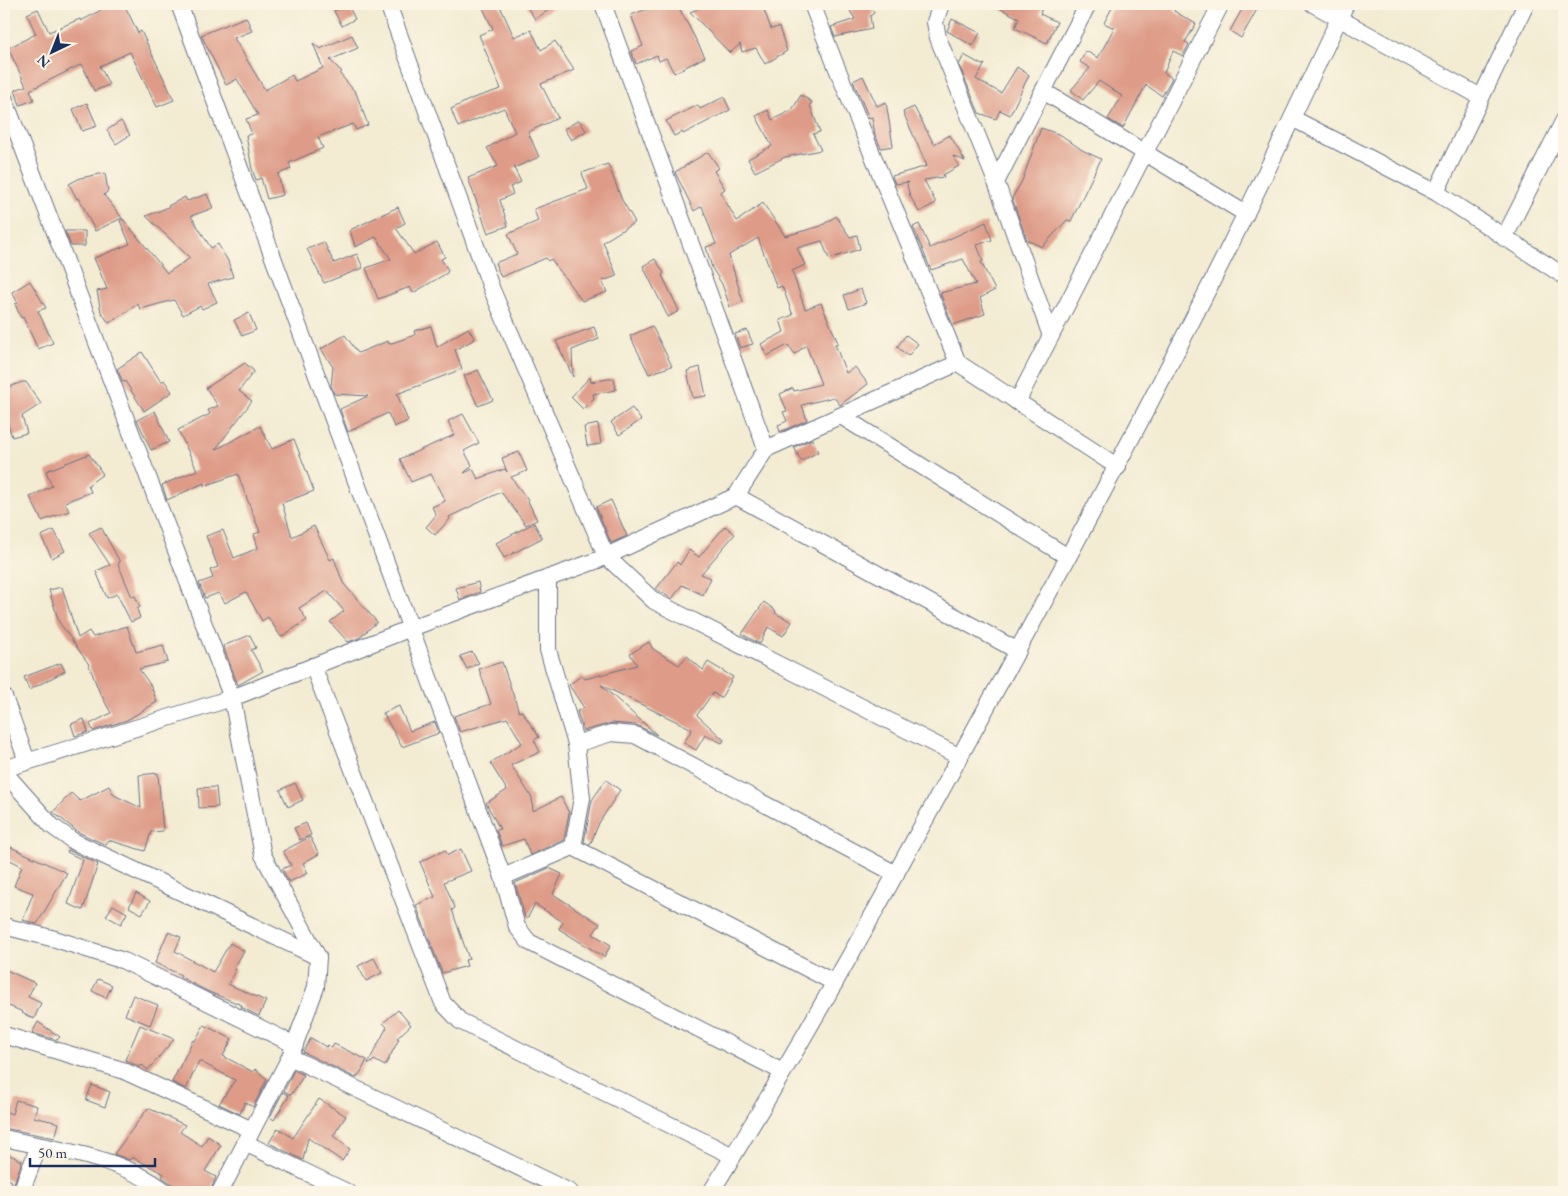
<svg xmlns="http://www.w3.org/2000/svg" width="1568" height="1196" font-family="'EB Garamond',serif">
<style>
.building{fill:#de9c88}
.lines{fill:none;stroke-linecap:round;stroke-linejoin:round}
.street-casing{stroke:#677187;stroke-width:18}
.street{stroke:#fff;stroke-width:16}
</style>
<rect width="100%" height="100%" fill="#fcf5e5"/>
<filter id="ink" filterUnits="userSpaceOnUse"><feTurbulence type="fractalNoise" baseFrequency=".02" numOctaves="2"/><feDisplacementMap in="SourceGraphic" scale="10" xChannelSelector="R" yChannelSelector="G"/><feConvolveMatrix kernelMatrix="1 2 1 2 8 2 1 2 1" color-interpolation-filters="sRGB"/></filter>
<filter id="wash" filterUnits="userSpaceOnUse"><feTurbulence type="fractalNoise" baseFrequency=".0096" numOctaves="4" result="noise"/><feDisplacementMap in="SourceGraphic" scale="20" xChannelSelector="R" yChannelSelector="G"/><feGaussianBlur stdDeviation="1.12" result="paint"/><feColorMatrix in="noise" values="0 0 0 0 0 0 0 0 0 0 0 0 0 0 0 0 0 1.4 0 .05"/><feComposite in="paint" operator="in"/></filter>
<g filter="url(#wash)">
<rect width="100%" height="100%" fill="#f3ecd3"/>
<g id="blocks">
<!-- building -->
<g class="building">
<polygon points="112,4 124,4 138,33 141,31 174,100 157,107 130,52 100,66 109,85 94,91 82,64 30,90 34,100 20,105 15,90 26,86 8,48 36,34 27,14 38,9 49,32 80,19 81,21"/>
<polygon points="481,4 499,4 514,37 531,30 541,50 555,41 574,70 541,84 558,118 528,132 539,157 514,168 521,182 510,187 513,194 500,200 508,226 488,233 468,178 498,166 487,148 515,132 504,108 458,127 451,109 473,98 501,89 479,35 493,29"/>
<polygon points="525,4 558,4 535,19"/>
<polygon points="660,4 677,4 705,57 674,73 666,58 659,61 657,55 636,64 631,51 643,46 631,15"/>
<polygon points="710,4 762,4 771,29 779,27 787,51 765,64 756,48 742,52 740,44 730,53 690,12"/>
<polygon points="862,4 868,4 874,13 870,16 872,29 835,37 831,27 855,19 850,11"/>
<polygon points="991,4 1043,4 1040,14 1057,22 1047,43 1015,28 1019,18"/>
<polygon points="1114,4 1178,4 1174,11 1196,24 1185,42 1189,44 1183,56 1173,51 1164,73 1172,78 1162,96 1146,85 1123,128 1108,119 1122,96 1099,81 1083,100 1071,90 1090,68 1080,62 1086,51 1098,58 1114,28 1104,23"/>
<polygon points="1245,4 1260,4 1241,38 1230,31"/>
<polygon points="348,5 355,19 342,26 334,11"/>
<polygon points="246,17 252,31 234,38 265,90 292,75 295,81 323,68 313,43 320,49 352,35 358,48 330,60 342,72 340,74 356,93 368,125 356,130 353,124 318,137 323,148 289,163 291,169 278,174 283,195 267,199 261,178 256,180 252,169 246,135 252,134 246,119 258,115 237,79 226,85 201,35"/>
<polygon points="952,19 980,33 973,46 947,31"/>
<polygon points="964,55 982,65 985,64 976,79 1001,93 1017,67 1029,75 1010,115 1000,110 996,119 979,113 959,65"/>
<polygon points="863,76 877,106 886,102 893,146 881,148 875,135 872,117 869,118 853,81"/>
<polygon points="801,95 812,102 810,105 820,132 813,134 821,150 785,157 755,172 748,159 772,146 756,116 768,110 772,120 792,110"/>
<polygon points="724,97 730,110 683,134 682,132 674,136 666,121 698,105 700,109"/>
<polygon points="87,103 97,126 82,131 73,109"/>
<polygon points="914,107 934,144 950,135 965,161 953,156 959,166 943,175 944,177 924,180 936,203 919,212 910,196 907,185 909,182 895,184 892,176 927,166 903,112"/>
<polygon points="579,120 586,131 571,140 564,129"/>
<polygon points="121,121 130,135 116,144 107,130"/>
<polygon points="1041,128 1061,135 1082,150 1101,159 1071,221 1067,220 1042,247 1027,240 1012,198 1022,181"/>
<polygon points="708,152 719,168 714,171 725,189 720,192 737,221 763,203 785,236 821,226 836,216 850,237 857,235 860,249 829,259 822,241 797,248 805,265 792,271 805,309 821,303 838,343 835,344 846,373 855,367 868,384 840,405 834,397 802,405 807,420 780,432 778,425 787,421 783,412 787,411 780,394 793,388 794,391 821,384 806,345 795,354 788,345 767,356 761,344 784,332 780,320 793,315 782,286 777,288 758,238 729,255 743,302 730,307 722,284 712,268 706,247 716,244 702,206 694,211 675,172"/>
<polygon points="608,164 622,200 635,222 603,242 617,276 602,281 607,292 582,301 551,259 548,261 546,258 501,277 495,263 517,254 508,234 538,221 534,209 588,189 582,173"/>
<polygon points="105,173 108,191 104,195 122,218 95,231 79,198 77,199 69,184 80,178"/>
<polygon points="207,194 213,208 191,216 211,248 218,244 228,261 233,277 208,284 217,302 202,309 200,306 183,315 174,300 140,309 138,304 109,323 101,312 97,291 107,289 94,258 130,244 120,221 123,219 167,273 190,258 146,216 169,207 168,206 185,197 187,201"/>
<polygon points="398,207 405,223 396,228 414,254 437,242 445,257 441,259 448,270 447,273 413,293 410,287 378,299 366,268 391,259 376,237 355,247 350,230"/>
<polygon points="986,222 992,240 977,245 983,261 981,262 995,290 980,298 985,314 953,325 940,293 976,284 963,259 931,270 913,227 919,224 930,248"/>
<polygon points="65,231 85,231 85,246 71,246"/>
<polygon points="324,242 334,263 357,254 363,268 324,283 307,249"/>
<polygon points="655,259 664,273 662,275 679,311 668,317 643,266"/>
<polygon points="30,281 46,308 38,311 53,343 38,349 23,317 21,318 15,304 18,303 12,292"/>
<polygon points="861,289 866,303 849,309 844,295"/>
<polygon points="249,313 256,330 242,336 234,320"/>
<polygon points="431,326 437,347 468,328 475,339 455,350 462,369 397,394 408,421 394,427 388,413 348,432 340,409 368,396 334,394 331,386 333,367 321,349 345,335 358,353 388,341 389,344 415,335 414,331"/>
<polygon points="652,326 672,366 649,374 630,336"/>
<polygon points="594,327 599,339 572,350 573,377 556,341"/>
<polygon points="747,330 753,344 740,348 735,334"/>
<polygon points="906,335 918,344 908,356 897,347"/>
<polygon points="142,352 161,382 164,380 172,392 144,411 125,381 123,382 117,369"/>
<polygon points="245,363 254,371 239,391 252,401 215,450 260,426 272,449 294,439 314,491 282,503 292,537 314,526 330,560 334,558 343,583 377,622 359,638 348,642 330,622 344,611 327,591 299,608 307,620 281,637 268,617 262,621 246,592 225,603 219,593 205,598 199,583 213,578 210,570 218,567 206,536 223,530 234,558 258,548 254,534 260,532 244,491 238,474 204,486 204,483 167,500 162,485 197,470 178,430 210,414 208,410 218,406 206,388"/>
<polygon points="700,367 706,396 693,398 687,371"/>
<polygon points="478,370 493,400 478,406 464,376"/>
<polygon points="590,377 591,382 614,378 616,390 593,394 594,398 583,409 571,397"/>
<polygon points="22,382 26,382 41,404 22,416 27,433 12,437 7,421 4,422 4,389"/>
<polygon points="632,408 641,420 619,435 611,422"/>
<polygon points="155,411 169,442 151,450 137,420"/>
<polygon points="463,414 479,443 464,451 472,465 464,473 473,469 478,479 505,469 507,472 502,458 519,452 527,471 511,477 527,499 537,520 526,525 501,492 449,517 450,519 435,535 426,527 436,515 432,507 445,501 431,474 411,482 400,459 454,435 448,421"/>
<polygon points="598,424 601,444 587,446 584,427"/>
<polygon points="812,439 818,452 801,461 794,447"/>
<polygon points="89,454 103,474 88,485 91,492 65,502 69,511 42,521 30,497 52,486 46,471"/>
<polygon points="611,500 627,536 611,543 596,507"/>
<polygon points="534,523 542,538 504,558 496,543"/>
<polygon points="725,526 735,534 701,574 711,578 703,595 682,585 672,599 656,589 677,562 680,565 689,550 699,557"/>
<polygon points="101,527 120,562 118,564 132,597 135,596 140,607 137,609 140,618 131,622 117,594 107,598 96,571 110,565 89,533"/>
<polygon points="54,530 65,551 52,558 41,536"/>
<polygon points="478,582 480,592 460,600 456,588"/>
<polygon points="62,587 78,638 89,631 93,637 127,626 136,652 163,645 168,662 139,669 151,686 157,702 127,720 93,731 90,724 111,713 99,691 88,663 59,622 49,590"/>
<polygon points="764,602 776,611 775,613 792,622 783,636 768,627 760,644 742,634"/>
<polygon points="250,635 256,648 251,650 263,671 238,685 223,646"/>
<polygon points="649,642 653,649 679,665 687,656 703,670 708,662 733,677 721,698 713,693 697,715 724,740 722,743 705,735 696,750 684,743 692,729 601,685 657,735 636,725 612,723 583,731 577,711 584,708 569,685 582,675 585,679 637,665 630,654"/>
<polygon points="472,652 479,663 467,669 460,656"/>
<polygon points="502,662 519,712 522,711 539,737 534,740 540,752 511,765 532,798 533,811 561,797 569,813 564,840 530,855 524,839 502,846 496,830 500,829 486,803 507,790 490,763 522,743 507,718 460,732 454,716 491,704 479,669"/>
<polygon points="61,663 65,671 29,690 24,677"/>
<polygon points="399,706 410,731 435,722 439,733 402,747 383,713"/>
<polygon points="84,719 88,732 75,736 71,724"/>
<polygon points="158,773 163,831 151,832 145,851 108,840 106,845 78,832 53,812 71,793 80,801 109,786 114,795 141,808 139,775"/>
<polygon points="606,780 620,790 599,823 590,845 584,842 592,800"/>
<polygon points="295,783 303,800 288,807 280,790"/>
<polygon points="216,787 218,807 199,808 198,788"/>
<polygon points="306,823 311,835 300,840 294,828"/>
<polygon points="310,837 319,854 303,863 308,873 289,882 282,869 291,865 283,851"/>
<polygon points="4,844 67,873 37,924 23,920 33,893 14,886 22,866 4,857"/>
<polygon points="461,849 471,871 444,882 455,908 452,910 469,959 465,960 467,966 442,973 416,905 435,897 420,862 445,850 448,855"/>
<polygon points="68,850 98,864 83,910 68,904 83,860 67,852"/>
<polygon points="549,868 562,874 553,894 600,924 593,934 611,945 604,957 559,929 563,922 535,904 527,919 525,917 515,883"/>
<polygon points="136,893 150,901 142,914 129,907"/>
<polygon points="113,905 127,913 121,924 106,916"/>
<polygon points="168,932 181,937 175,951 213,972 230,943 244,951 234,968 236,969 228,984 266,1001 259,1016 241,1007 242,1005 209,992 180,977 181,975 155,963"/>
<polygon points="374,958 382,973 366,981 358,966"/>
<polygon points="4,969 35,983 28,997 41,1003 34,1019 22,1013 23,1012 4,1004"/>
<polygon points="98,979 112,985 106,998 92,991"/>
<polygon points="133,995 158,1005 150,1025 125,1015"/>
<polygon points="398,1010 411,1025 397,1038 399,1039 385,1066 374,1060 370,1064 368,1063 387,1027 383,1023"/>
<polygon points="38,1022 60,1037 57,1040 32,1033"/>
<polygon points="140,1025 174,1039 148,1070 142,1065 140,1067 125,1060"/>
<polygon points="204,1025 232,1039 223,1056 253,1072 255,1069 267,1079 253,1107 245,1102 240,1114 219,1104 235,1080 199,1061 186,1089 172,1082 193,1040 195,1041"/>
<polygon points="311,1038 326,1047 328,1045 332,1048 334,1044 367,1060 361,1072 356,1078 303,1052"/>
<polygon points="294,1070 304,1075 291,1095 284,1091"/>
<polygon points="92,1085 110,1092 105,1107 86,1100"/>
<polygon points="283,1092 289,1096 274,1120 270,1117"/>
<polygon points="319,1099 346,1116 333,1136 350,1149 342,1161 308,1138 303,1160 269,1143 278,1128 293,1138"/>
<polygon points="16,1100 37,1106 34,1117 59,1123 55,1138 4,1128 4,1111 12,1114"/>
<polygon points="148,1108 185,1125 180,1132 202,1146 208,1136 221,1145 205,1171 216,1177 210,1192 176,1192 172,1184 162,1177 164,1174 132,1157 130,1160 114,1154"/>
<polygon points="4,1152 22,1161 11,1192 8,1192 12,1181 4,1178"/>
</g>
</g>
</g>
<g filter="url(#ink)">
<use href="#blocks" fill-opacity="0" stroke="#677187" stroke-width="1"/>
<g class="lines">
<defs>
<g id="street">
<polyline points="179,4 503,877 517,927 529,942 783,1072"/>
<polyline points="388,4 492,290 606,556 654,601 960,757"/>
<polyline points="603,4 766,449"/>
<polyline points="812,4 834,61 958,363 1118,467"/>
<polyline points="941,4 935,22 938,38 996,182 1051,336"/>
<polyline points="1313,4 1481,97"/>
<polyline points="1043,91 1246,214"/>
<polyline points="4,98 232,698 263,855 318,957 316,987 290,1057 220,1192"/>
<polyline points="1292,118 1346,4"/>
<polyline points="996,182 1088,4"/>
<polyline points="1436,192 1526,4"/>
<polyline points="1504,238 1564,120"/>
<polyline points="1017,402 1221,4"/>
<polyline points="841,416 1068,557"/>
<polyline points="736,496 1018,651"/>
<polyline points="548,578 548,650 576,744 611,733 635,735 896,874"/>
<polyline points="313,666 443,1003 460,1021 733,1156"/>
<polyline points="4,697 27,761"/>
<polyline points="4,769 232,698 411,628 598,560 736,496 766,449 958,363"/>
<polyline points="4,772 52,826 73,841 318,957"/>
<polyline points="573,847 582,798 576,744"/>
<polyline points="503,877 573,847 835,983"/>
<polyline points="4,926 55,939 124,961 295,1045"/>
<polyline points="4,1035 122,1070 252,1130"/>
<polyline points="290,1057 570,1192"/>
<path d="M4 1138C59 1151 120 1156 166 1192"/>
<polyline points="245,1143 347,1192"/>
<polyline points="21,1192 39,1146"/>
<path d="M711 1192C810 1032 900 867 990 701 1095 509 1198 316 1292 118L1437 193 1564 276"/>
</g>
</defs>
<!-- street casing -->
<use href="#street" class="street-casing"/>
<!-- street -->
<use href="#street" class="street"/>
</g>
</g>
<!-- margin -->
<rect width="1568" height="1196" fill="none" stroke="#fcf5e5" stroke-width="20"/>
<!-- north arrow -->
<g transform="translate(52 52) rotate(223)" stroke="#fcf5e5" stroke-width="4" paint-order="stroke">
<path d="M0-4L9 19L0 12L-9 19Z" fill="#1b2f5e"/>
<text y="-8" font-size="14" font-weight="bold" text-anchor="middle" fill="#1b2f5e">N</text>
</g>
<!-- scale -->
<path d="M30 1158v8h125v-8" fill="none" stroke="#1b2f5e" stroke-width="2.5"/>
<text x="38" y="1158" font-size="15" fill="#1b2f5e" stroke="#fcf5e5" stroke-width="4" paint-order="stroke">50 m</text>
</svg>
